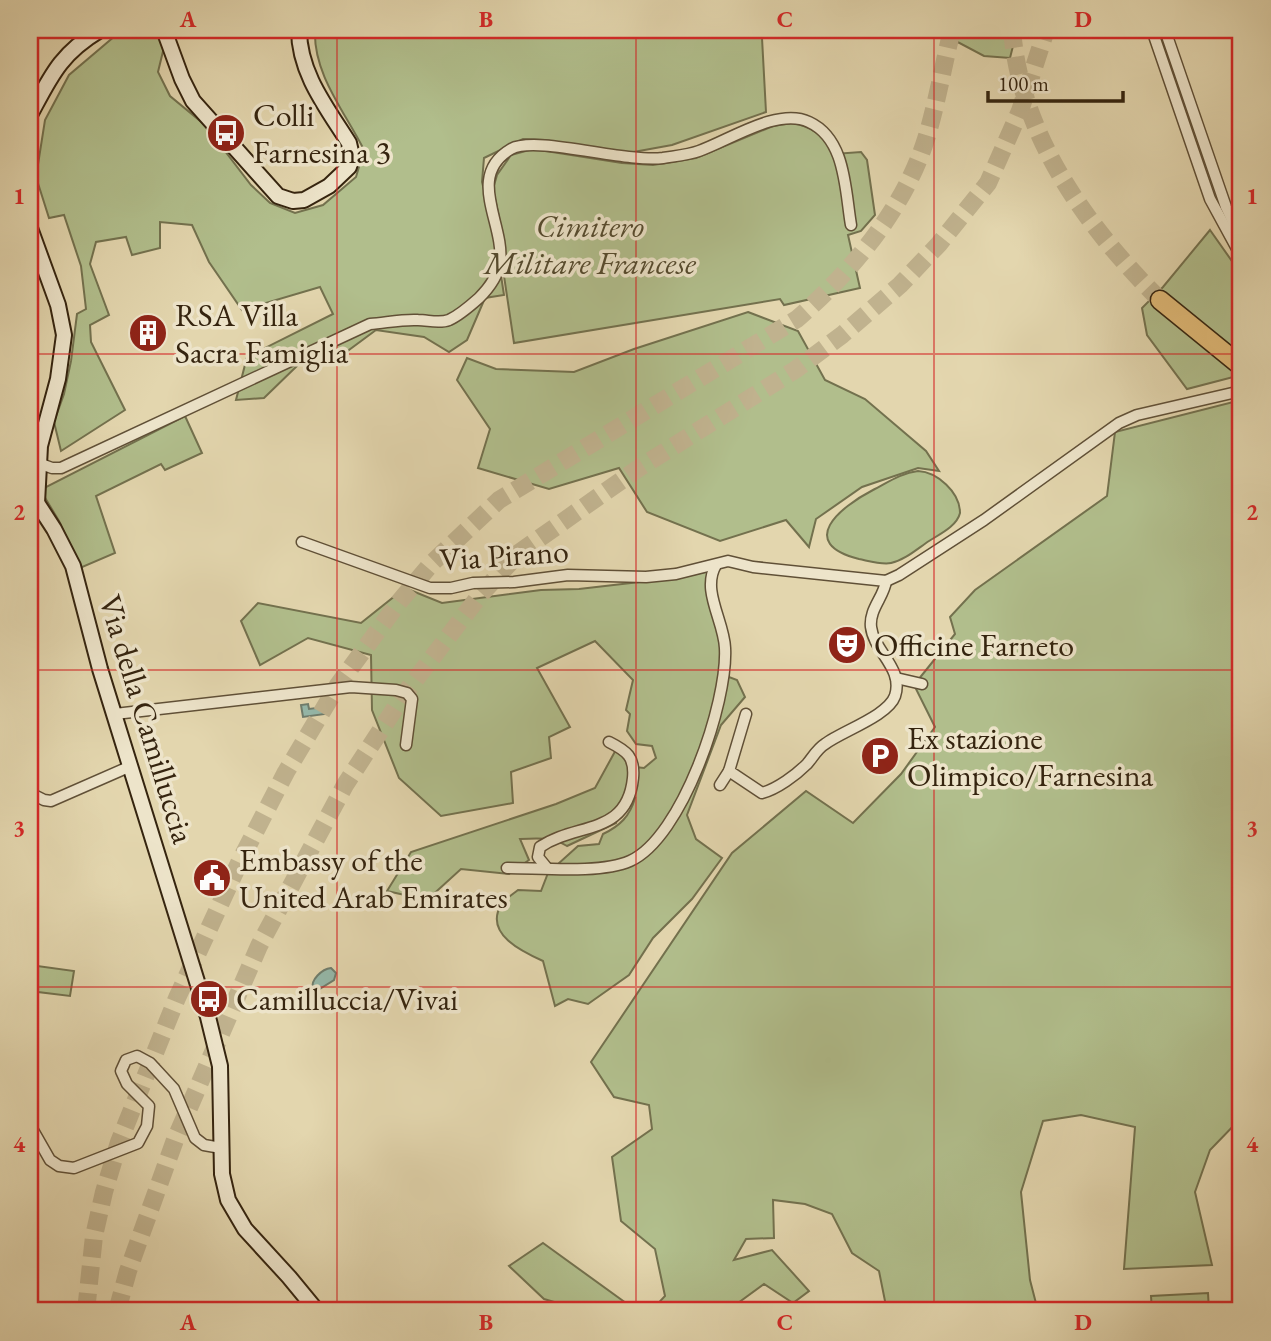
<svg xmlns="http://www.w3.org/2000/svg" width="1271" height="1341" font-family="'EB Garamond',serif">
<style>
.green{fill:#b1be8c;stroke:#73714e;stroke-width:2}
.water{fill:#95b9ab;stroke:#6f7d6d;stroke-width:2}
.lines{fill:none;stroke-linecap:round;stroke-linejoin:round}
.highway-tunnel{stroke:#c0b28e;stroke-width:18;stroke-dasharray:18 9;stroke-linecap:butt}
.street-casing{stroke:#605037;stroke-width:13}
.secondary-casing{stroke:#35240f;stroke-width:18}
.highway-casing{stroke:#35240f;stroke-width:21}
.street{stroke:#ede4ca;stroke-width:10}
.secondary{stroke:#ede4ca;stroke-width:14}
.highway{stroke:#e2bb77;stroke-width:18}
.grid{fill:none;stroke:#d62828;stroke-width:2;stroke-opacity:0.55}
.labels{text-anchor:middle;stroke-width:7;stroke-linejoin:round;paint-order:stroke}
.poi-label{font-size:32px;fill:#35240f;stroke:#ede4ca;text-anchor:start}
.park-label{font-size:32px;font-style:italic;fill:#544a2e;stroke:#ede4ca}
.street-label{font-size:32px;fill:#35240f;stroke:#ede4ca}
.neatline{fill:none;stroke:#d62828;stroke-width:2.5}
.grid-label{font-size:23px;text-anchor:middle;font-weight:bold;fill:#d62828}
</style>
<rect width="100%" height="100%" fill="#e3d6ae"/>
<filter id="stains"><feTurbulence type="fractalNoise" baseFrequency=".00286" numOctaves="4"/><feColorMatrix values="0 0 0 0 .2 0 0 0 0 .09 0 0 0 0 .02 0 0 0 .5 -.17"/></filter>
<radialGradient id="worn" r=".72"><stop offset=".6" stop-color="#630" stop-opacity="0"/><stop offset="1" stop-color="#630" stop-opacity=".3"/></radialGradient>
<!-- green -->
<g class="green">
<path d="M122 30H155L165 43 158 72 170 96 205 125 251 185 270 203 295 213 323 205 356 177 364 150C345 112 313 74 315 30H768L762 38 766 112 672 145 617 155 546 140 523 139 484 158 482 182 494 230 504 295 485 298 467 340 449 352 424 337 376 330 334 361 299 364 264 398 236 400 247 357 333 314 320 287 242 310 209 262 192 225 160 222V248L132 255 126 237 96 242 90 264 109 315 90 325 91 342 125 410 61 451 54 422 64 394 71 361 77 314 86 309 81 266 64 215 49 218 36 177 45 120 69 75Z"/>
<polygon points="935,30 1017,30 1010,58 984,56"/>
<path d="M792 123C812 126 825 136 834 154L861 152 867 160 875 215 861 231 848 235 860 288 784 305 780 299 514 343 504 276 503 236 493 189 497 175 511 155 533 149 622 163 653 165 696 158 773 126Z"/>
<polygon points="1210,230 1241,274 1241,375 1187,389 1147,335 1142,308 1163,287"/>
<polygon points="748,312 798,331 825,380 865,399 926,451 939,471 918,468 862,487 816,519 809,547 786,520 720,541 647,512 619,468 549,489 478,468 490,429 457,380 467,358 496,369 574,372 634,349"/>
<polygon points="1241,400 1241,1118 1210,1150 1195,1192 1212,1265 1124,1269 1135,1127 1081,1115 1043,1121 1021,1192 1030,1280 1038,1311 887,1311 879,1271 852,1253 832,1214 805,1204 773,1200 774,1238 746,1239 734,1260 772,1250 809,1291 793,1303 764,1284 727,1311 651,1311 665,1296 655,1249 621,1221 612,1157 652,1129 649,1105 614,1097 591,1062 732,853 806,791 853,823 901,774 935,727 914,685 955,634 950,617 975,590 1107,496 1115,432"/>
<polygon points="185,416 202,453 165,470 161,464 96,496 115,553 80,568 59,521 44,496 44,488"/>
<path d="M918 471C937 472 960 492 960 513 957 526 940 534 929 541 917 549 905 560 891 563 882 565 869 561 859 559 796 543 840 507 873 490 887 483 901 473 918 471Z"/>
<path d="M709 571 720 631 721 674 737 680 745 697 721 725 687 815 696 839 722 858 692 899 653 938 629 975 588 1004 568 999 555 1006 543 961C523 952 484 934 501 905 505 899 513 894 518 890L541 891 548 873 578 846 599 844 603 834C620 826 630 816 635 798H623L616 823 567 846C553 837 537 838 520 839L529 860 509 874 461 869 427 900 387 891 411 852 556 804 595 788 618 746 635 767 644 768 656 758 652 746 636 744 627 731 630 714 626 710 633 680 595 641 537 668 570 727 549 737 551 758 511 772 513 803 441 816 399 778 372 710 371 655 308 638 260 665 241 621 258 603 361 623 405 588 442 603 541 590 579 589 683 577Z"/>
<polygon points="30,965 74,971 70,996 30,991"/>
<polygon points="543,1243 637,1311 585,1311 544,1299 509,1266"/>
<polygon points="1208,1293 1209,1311 1152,1311 1151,1296"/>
</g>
<!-- water -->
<g class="water">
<polygon points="308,704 309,709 324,707 325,714 303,717 301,705"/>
<path d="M331 968 336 973 334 980 318 990 313 989C310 980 322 969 331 968Z"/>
</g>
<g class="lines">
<!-- highway-tunnel -->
<g class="highway-tunnel">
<path d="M1012 30C1021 137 1086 226 1160 300"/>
<path d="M86 1311 94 1236 104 1192 119 1142 177 998 240 861 286 772 338 685 399 602 431 564 499 500 797 319C852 271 904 209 926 139 937 103 943 66 952 30"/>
<polyline points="117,1311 128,1271 175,1140 259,946 345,785 403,696 480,595 520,552 639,468 795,370 842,335 900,285 939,244 988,183 1020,111 1046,30"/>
</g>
<defs>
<g id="street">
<polyline points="1152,30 1210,199 1241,256"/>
<polyline points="1165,30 1226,207 1241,239"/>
<path d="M41 464 52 468H61L370 324C385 323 402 319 418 320 428 320 439 324 449 320 460 315 470 306 479 298 489 288 498 276 500 262 505 224 465 176 511 149 536 135 625 163 663 158 675 156 688 155 699 151 730 140 778 107 809 122 846 139 845 190 851 225"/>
<polyline points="302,542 430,588 451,588 473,583 514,582 568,575 646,577 676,574 728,561 753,567 886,581 899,575 984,520 1119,423 1137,415 1241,391"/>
<polyline points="896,678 922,684"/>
<polyline points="115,714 351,687 396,690 407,693 412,699 406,745"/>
<path d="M746 714 729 771 762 793C777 789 796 775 807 764 813 757 817 749 825 744 842 731 888 716 895 696 904 668 874 652 871 627 869 609 884 597 886 581"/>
<polyline points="720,785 729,771"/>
<polyline points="30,793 44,800 51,801 131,766"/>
<path d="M507 868C540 868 601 874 630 861 682 838 728 702 725 648 724 621 701 590 716 565"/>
<path d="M547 868 538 857 540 847C577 822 627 836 633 778 635 757 627 751 609 742"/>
<polyline points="30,1125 50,1160 59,1166 74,1168 138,1143 147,1126 149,1106 127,1084 121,1071 126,1060 137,1056 150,1063 174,1089 195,1138 204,1145 221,1148"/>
</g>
<g id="secondary">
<path d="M164 30 182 79 193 101 278 196 293 201 304 200 329 186 349 167 352 156 349 143C327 108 299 73 299 30"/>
<path d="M30 115C51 76 60 54 100 30"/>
<polyline points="30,228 58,305 64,335 58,379 40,446 37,503"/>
<polyline points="30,492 54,529 73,566 100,669 208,1017 220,1066 222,1174 228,1200 245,1229 289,1277 317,1311"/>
</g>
<polyline id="highway" points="1160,300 1241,366"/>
</defs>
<!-- street casing -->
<use href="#street" class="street-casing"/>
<!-- secondary casing -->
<use href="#secondary" class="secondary-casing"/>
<!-- highway casing -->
<use href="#highway" class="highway-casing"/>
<!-- street -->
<use href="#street" class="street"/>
<!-- secondary -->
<use href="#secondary" class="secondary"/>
<!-- highway -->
<use href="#highway" class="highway"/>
</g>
<!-- grid -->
<path class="grid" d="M337 30V1311M636 30V1311M934 30V1311M30 354H1241M30 670H1241M30 987H1241"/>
<!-- icons -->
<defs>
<symbol id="bus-disc" viewBox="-11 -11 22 22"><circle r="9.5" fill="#8f2418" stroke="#ede4ca"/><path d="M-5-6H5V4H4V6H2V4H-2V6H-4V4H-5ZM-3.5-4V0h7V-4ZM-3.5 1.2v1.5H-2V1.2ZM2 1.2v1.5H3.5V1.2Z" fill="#fff"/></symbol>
<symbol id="building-disc" viewBox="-11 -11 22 22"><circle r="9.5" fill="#8f2418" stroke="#ede4ca"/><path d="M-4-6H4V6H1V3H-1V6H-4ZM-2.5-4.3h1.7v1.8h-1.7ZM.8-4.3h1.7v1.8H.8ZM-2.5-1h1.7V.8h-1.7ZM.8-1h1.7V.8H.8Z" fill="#fff"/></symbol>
<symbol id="theatre-disc" viewBox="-11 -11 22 22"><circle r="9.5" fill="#8f2418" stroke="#ede4ca"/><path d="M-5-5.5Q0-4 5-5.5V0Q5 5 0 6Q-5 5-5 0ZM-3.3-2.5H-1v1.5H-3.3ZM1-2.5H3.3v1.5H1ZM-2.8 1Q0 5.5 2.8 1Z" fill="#fff"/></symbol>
<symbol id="parking-disc" viewBox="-11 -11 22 22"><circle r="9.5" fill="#8f2418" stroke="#ede4ca"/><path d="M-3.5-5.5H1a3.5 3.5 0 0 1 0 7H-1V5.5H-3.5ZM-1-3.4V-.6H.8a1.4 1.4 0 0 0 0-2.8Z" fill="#fff"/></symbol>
<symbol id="civic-disc" viewBox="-11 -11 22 22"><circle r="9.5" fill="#8f2418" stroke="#ede4ca"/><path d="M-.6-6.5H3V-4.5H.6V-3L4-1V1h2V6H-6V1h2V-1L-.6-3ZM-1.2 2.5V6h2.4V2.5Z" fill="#fff"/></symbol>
</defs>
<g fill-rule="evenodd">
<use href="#bus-disc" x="204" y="111" width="44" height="44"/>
<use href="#building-disc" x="126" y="311" width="44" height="44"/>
<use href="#theatre-disc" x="825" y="623" width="44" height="44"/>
<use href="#parking-disc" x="858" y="734" width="44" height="44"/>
<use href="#civic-disc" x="190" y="856" width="44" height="44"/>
<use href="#bus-disc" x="187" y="977" width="44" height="44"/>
</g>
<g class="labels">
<!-- poi labels -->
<g class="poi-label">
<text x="253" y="126">Colli<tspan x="253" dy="37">Farnesina 3</tspan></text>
<text x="175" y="326">RSA Villa<tspan x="175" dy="37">Sacra Famiglia</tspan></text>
<text x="874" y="656">Officine Farneto</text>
<text x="907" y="749">Ex stazione<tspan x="907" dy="37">Olimpico/Farnesina</tspan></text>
<text x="239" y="871">Embassy of the<tspan x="239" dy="37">United Arab Emirates</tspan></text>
<text x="236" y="1010">Camilluccia/Vivai</text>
</g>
<!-- park labels -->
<g class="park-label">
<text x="590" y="237">Cimitero<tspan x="590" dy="37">Militare Francese</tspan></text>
</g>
<!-- street labels -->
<g class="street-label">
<text transform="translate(504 555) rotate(-4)" y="11">Via Pirano</text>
<text transform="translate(147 719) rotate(73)" y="11">Via della Camilluccia</text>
</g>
</g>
<!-- margin -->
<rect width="1271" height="1341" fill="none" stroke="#e3d6ae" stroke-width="77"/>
<!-- scale -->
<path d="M988 91v10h135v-10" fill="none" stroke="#35240f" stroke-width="3.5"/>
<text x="998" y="91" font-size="21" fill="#35240f" stroke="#ede4ca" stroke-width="5" paint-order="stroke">100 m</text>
<rect x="38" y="38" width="1194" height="1264" class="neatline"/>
<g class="grid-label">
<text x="188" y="27">A</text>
<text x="486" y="27">B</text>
<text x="785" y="27">C</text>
<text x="1083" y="27">D</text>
<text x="19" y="204">1</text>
<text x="1252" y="204">1</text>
<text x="19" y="520">2</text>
<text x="1252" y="520">2</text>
<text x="19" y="836">3</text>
<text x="1252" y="836">3</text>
<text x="19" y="1152">4</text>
<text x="1252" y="1152">4</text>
<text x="188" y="1330">A</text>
<text x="486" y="1330">B</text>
<text x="785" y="1330">C</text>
<text x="1083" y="1330">D</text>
</g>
<rect width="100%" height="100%" filter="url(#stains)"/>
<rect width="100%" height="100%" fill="url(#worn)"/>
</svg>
